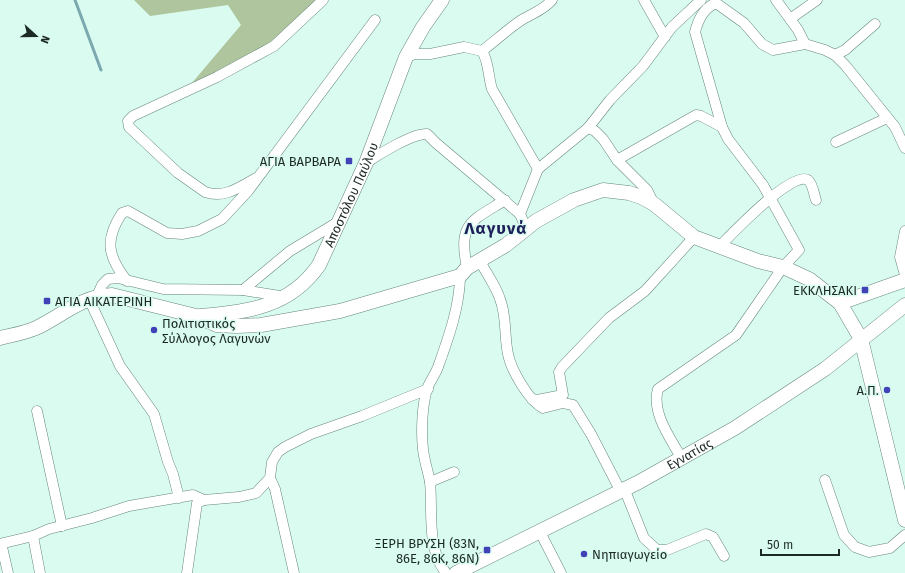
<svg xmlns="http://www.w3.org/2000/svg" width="905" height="573" font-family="'Fira Sans',sans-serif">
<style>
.forest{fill:#aec59d}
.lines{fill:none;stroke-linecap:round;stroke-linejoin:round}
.stream{stroke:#7ca8b0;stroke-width:3}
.street-casing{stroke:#66867c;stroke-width:11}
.secondary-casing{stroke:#66867c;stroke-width:15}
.street{stroke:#fff;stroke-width:10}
.secondary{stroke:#fff;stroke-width:14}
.poi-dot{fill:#4142b7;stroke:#d9fbf0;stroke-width:1.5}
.labels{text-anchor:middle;stroke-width:3;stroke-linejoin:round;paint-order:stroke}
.poi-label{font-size:13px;fill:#1c2925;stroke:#d9fbf0;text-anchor:end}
.street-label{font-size:13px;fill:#1c2925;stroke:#d9fbf0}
.district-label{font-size:17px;font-weight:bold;letter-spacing:1px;fill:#1e2059;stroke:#d9fbf0}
</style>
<rect width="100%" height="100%" fill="#d9fbf0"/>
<!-- forest -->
<polygon class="forest" points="134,0 317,0 269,43 186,90 241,25 228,5 150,16"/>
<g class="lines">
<!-- stream -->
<polyline class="stream" points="75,0 101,70"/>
<defs>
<g id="street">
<polyline points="644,0 665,37"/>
<polyline points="776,0 790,19"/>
<polyline points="805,44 798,30 790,19 817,0"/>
<path d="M482 51C489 62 488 76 492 89L538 169 588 128 595 131 603 139 617 160 647 190 654 204"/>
<polyline points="835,55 845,50 875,24"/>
<path d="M406 57 415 54H430L464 47 482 51C495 41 507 30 520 21 531 14 544 10 552 0"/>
<polyline points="588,128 610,100 643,66 672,27 701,0"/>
<polyline points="836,142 887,118"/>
<polyline points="617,160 696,115 701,116 722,127"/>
<path d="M366 163C379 154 413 133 427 134L436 143 520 214"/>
<path d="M256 178C240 187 224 199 205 192L178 173 129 127 128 121 133 116 217 77 274 46 323 0"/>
<polyline points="526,228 520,214 538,169"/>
<polyline points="905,231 900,257 905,275"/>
<path d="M719 247C731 235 792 170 808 180 813 184 814 195 816 200"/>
<path d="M480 261C486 273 496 286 500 299 507 317 504 336 508 354 511 370 529 401 543 408L563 403 573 405 591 434 620 490"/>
<path d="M467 268C458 223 470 222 505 200"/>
<path d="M127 281C108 257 104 240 122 213L128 211 167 233 182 234 198 231 222 219 248 191 375 20"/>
<polyline points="243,290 290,251 338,222"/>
<polyline points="97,296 102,285 108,279 118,278 163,289 243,290 286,297"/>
<polyline points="89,299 120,366 154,414 168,462 173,474 179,498"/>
<polyline points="532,399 537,400 563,395 559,372 562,367 609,318 645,291 694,237"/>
<polyline points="37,411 62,526"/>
<path d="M682 459C671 439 651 413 658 389L736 335 783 267 799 250 763 185 728 139 722 127 695 32C698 20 703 8 716 3L744 23 762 44 773 50 805 44 825 50 835 55 845 65 895 127 905 148"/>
<polyline points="270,478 275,489 294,573"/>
<polyline points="825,480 844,535 855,547 869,552 890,548 905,535"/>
<polyline points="430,482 454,472"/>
<polyline points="624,488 644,538 657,550 667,550 706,534 713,537 724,556"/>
<polyline points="540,532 561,573"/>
<polyline points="33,536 40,573"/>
<polyline points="0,544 33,536 49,529 92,518 129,506 193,495 204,500 239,497 256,493 270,478 272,462 278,452 285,447 311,434 362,416 428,389"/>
<polyline points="0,545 2,547 8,573"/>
<polyline points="187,573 197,503 204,500"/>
<path d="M446 573C426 548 433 511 430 482 428 471 424 460 423 449 421 432 422 406 427 389 430 381 435 375 438 367 448 339 460 306 460 276"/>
</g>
<g id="secondary">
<polyline points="840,303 905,280"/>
<path id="s1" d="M200 316C248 312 290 307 319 265L366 163 406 57 423 27 442 0"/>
<path d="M0 338C12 335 25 333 36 328 62 316 81 296 112 295L196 316 217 325 236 326 261 325 340 311 460 276 467 268 506 245 536 221 574 200 603 190 629 193 641 197 654 204 694 237 758 261 783 267 809 279 840 303 861 339 905 520"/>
<path id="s2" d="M456 573 639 482 735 428 825 369 905 305"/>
</g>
</defs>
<!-- street casing -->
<use href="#street" class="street-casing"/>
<!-- secondary casing -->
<use href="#secondary" class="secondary-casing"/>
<!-- street -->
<use href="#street" class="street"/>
<!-- secondary -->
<use href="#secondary" class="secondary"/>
</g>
<!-- markers -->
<g class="poi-dot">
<rect x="345" y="157" width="8" height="8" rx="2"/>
<rect x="861" y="286" width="8" height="8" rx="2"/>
<rect x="43" y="297" width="8" height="8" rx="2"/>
<circle cx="154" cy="330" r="4"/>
<circle cx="887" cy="390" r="4"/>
<rect x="483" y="546" width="8" height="8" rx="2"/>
<circle cx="584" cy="554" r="4"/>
</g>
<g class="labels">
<!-- poi labels -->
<g class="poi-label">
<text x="341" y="166">ΑΓΙΑ ΒΑΡΒΑΡΑ</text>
<text x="857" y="295">ΕΚΚΛΗΣΑΚΙ</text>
<text x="55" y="306" text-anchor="start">ΑΓΙΑ ΑΙΚΑΤΕΡΙΝΗ</text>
<text x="162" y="328" text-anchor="start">Πολιτιστικός<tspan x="162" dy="15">Σύλλογος Λαγυνών</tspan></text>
<text x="879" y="395">Α.Π.</text>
<text x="479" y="548">ΞΕΡΗ ΒΡΥΣΗ (83Ν,<tspan x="479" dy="15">86Ε, 86Κ, 86Ν)</tspan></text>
<text x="592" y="559" text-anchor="start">Νηπιαγωγείο</text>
</g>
<!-- street labels -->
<g class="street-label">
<text dy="5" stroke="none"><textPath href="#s1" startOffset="212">Αποστόλου Παύλου</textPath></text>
<text dy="5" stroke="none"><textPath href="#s2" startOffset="262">Εγνατίας</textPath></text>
</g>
<!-- district labels -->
<g class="district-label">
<text x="496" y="234">Λαγυνά</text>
</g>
</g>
<!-- north arrow -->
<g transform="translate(36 36) rotate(111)" stroke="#d9fbf0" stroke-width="3" paint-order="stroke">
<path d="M0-3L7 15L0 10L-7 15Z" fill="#1c2925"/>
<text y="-6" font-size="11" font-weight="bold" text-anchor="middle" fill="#1c2925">N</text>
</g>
<!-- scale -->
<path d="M761 549v6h78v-6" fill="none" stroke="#1c2925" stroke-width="2"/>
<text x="767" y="549" font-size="12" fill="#1c2925" stroke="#d9fbf0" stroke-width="3" paint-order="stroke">50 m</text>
</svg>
